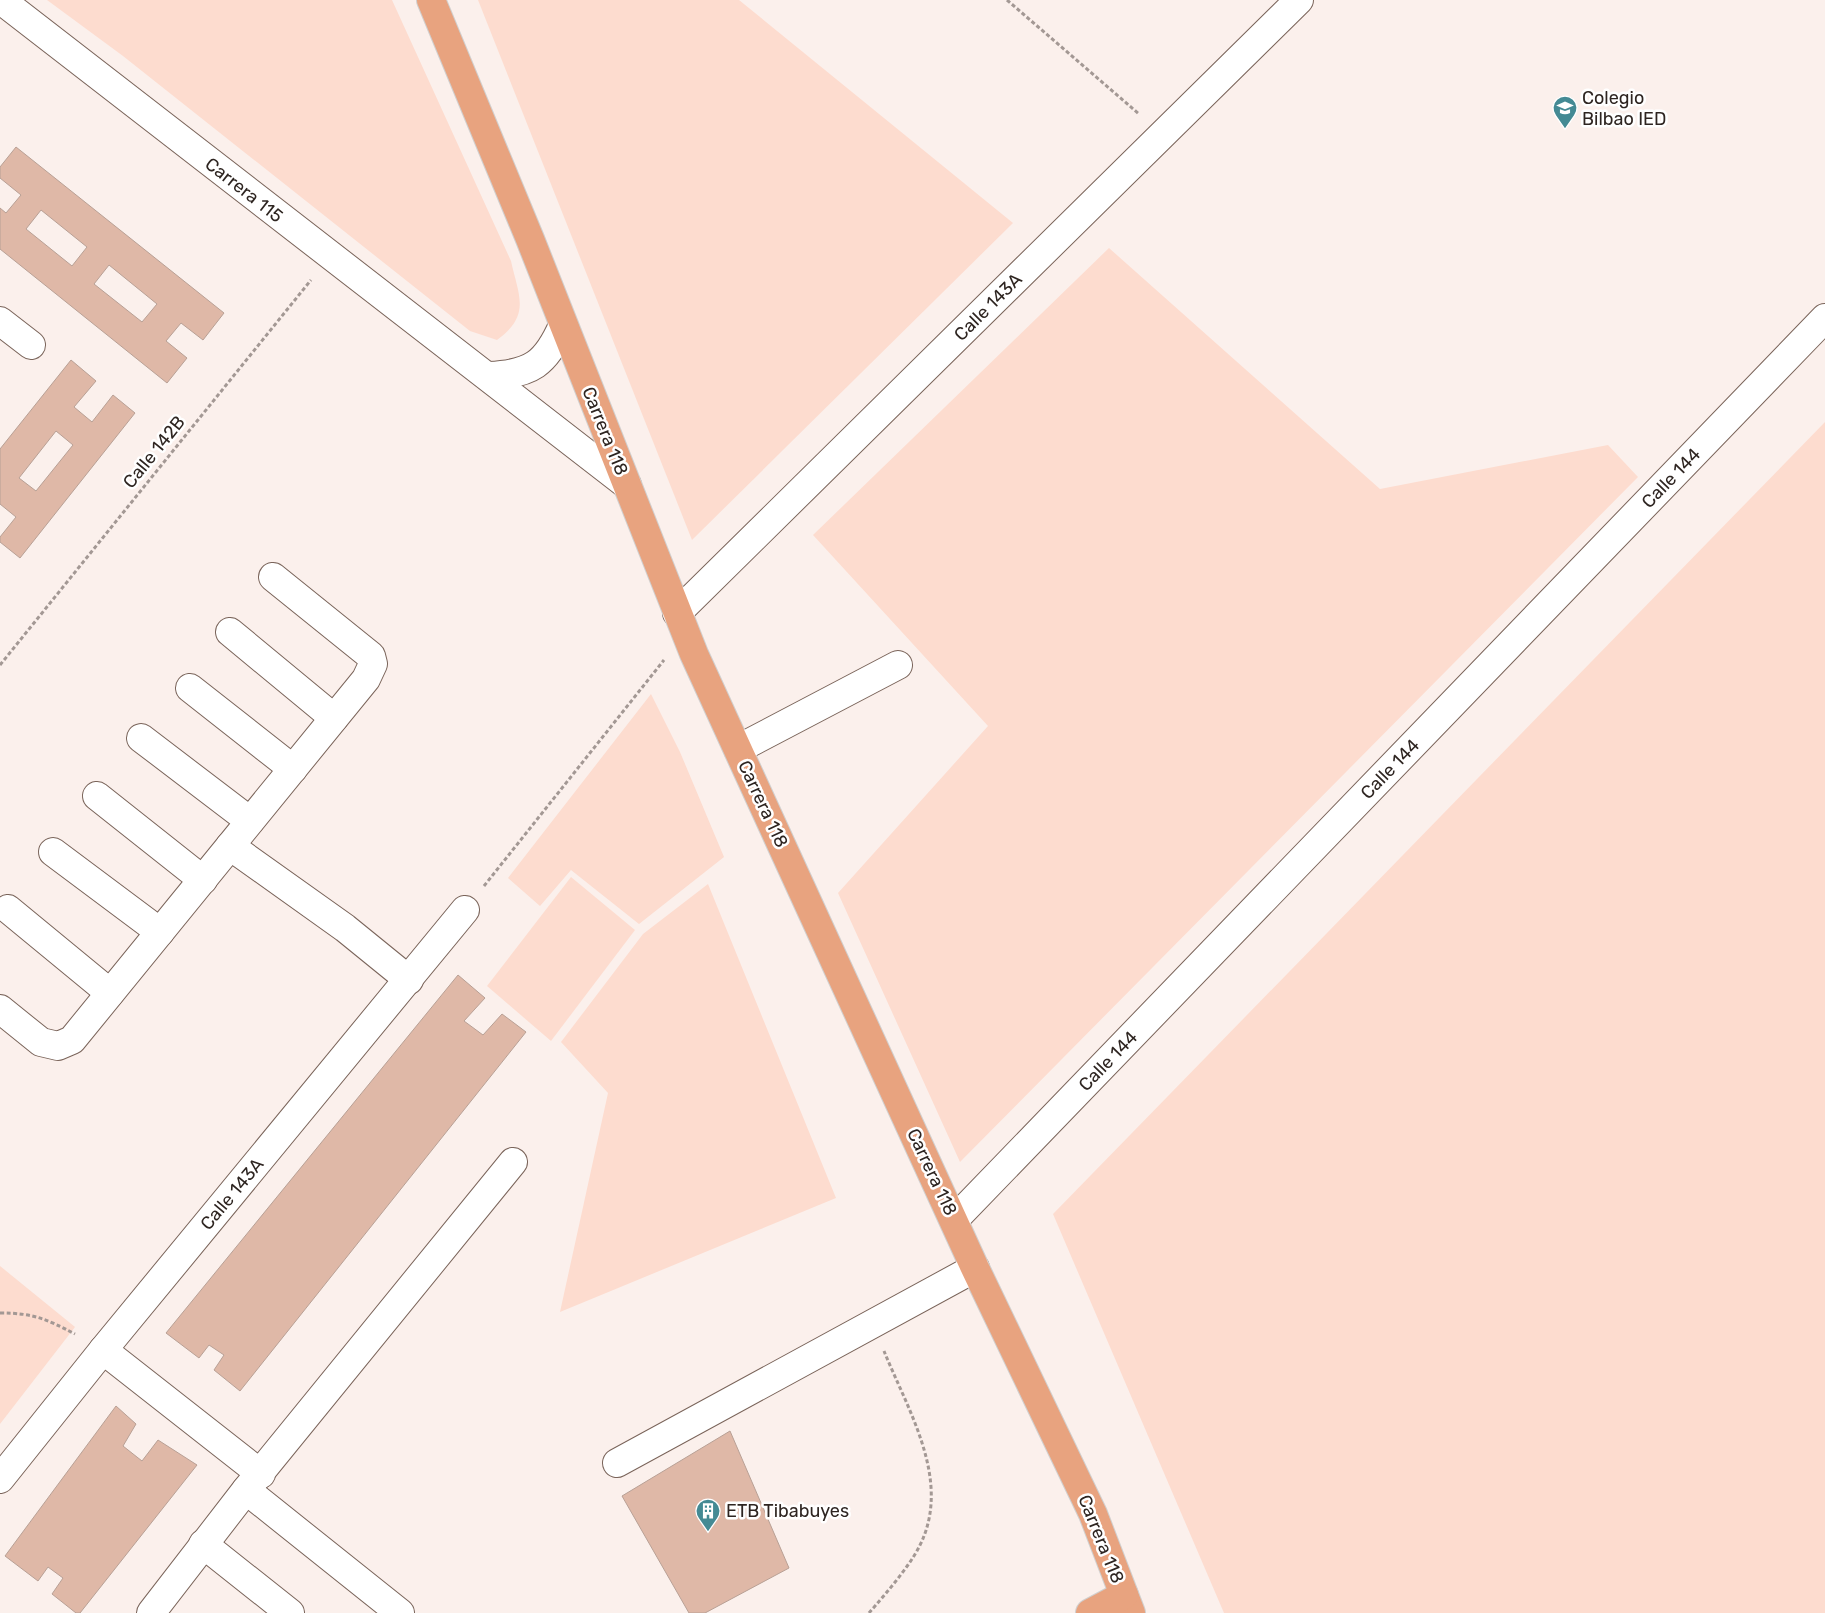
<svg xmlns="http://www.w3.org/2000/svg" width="1825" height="1613" font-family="Rubik,sans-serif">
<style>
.green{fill:#fddccf}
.building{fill:#dfb8a7;stroke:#b8a095;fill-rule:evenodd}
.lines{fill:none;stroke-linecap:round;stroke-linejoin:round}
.minor-casing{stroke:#7a645a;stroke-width:30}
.major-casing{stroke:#d1cfce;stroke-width:30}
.path{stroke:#a39894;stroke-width:3;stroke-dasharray:4 2.5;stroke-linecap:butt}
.minor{stroke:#fff;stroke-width:28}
.major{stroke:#e8a37f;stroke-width:28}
.labels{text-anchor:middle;stroke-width:5;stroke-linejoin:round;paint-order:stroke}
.poi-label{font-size:18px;fill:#2e2521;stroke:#fff;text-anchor:start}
.street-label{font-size:18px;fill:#2e2521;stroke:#fff}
</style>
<rect width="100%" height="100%" fill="#fbf0ec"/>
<!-- green -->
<g class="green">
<path d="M47 0H392L511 261C519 297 531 315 497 340L470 331 123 56Z"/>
<polygon points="478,0 739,0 1013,223 692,540"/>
<polygon points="1109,248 1380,489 1608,445 1638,477 960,1162 838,893 988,726 813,535"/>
<polygon points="1825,422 1825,1613 1224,1613 1053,1214"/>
<polygon points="651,694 680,752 724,857 639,924 571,870 540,906 508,878"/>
<polygon points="571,877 635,930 551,1041 487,986"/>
<polygon points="708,884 836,1198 560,1312 608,1093 561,1042 643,934"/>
<polygon points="0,1266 75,1327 0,1424"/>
</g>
<!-- building -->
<g class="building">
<path d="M16 147 224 313 203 340 181 323 166 341 187 358 167 383 0 249V208L6 213 21 195 0 178V167ZM41 210 87 247 72 266 26 229ZM109 265 157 304 142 322 94 284Z"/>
<path d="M71 360 96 381 74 407 92 422 113 395 135 413 20 558 0 542V537L16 517 0 504V449ZM56 431 73 445 36 491 19 478Z"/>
<polygon points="458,975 485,998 464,1021 483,1035 502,1014 526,1032 240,1391 214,1370 224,1355 209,1345 199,1358 166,1333"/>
<polygon points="116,1406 136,1424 123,1446 142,1461 158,1440 197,1465 80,1613 76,1613 52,1594 63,1578 48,1567 38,1581 5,1556"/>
<polygon points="730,1431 789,1568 705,1613 689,1613 622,1496"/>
</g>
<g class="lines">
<defs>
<g id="minor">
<polyline points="1,0 627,485"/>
<polyline points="0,321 31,345"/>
<path d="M489 376C531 374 546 364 563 325"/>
<polyline points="677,613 1299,0"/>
<polyline points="230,632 334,718"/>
<polyline points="190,688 293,769"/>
<polyline points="141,738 250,821"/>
<polyline points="738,749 898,665"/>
<polyline points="97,796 203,880"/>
<polyline points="230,846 345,928 409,980"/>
<polyline points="53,852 160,932"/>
<polyline points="8,909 110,993"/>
<polyline points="0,1009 41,1042 58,1046 72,1040 366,679 373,664 371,656 273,577"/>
<polyline points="954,1220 1825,318"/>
<polyline points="103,1350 261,1474"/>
<polyline points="617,1463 975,1268"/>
<polyline points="0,1479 103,1350 465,910"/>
<polyline points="246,1490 400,1613"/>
<polyline points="203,1544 290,1613"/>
<polyline points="151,1613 246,1490 513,1162"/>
</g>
<g id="major">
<polyline points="431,0 530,239 694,654 975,1268 1093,1514 1131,1613"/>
<polyline points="1090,1613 1124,1595"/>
</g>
</defs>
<!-- minor casing -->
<use href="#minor" class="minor-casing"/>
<!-- major casing -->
<use href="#major" class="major-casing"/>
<!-- path -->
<g class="path">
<polyline points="1007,0 1139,114"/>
<polyline points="0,665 311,280"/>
<polyline points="484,886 664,660"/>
<path d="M0 1313C34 1313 46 1319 75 1334"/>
<path d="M869 1613C887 1592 915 1561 924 1536 948 1474 907 1408 884 1351"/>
</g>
<!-- minor -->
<use href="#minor" class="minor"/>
<!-- major -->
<use href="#major" class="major"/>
</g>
<!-- icons -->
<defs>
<symbol id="school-pin" viewBox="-11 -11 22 30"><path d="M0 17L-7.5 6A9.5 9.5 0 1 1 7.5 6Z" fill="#448a94" stroke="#fff"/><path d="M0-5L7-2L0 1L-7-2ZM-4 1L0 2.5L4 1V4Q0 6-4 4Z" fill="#fff"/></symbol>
<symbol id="building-pin" viewBox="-11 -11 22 30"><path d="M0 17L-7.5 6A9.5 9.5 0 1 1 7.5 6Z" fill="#448a94" stroke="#fff"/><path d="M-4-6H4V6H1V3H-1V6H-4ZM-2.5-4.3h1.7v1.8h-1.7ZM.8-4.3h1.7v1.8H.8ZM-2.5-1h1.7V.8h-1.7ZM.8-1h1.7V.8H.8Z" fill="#fff"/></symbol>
</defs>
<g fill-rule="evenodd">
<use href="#school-pin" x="1551" y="94" width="28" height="38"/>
<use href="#building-pin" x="694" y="1497" width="28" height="38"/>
</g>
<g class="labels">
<!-- poi labels -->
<g class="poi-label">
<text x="1582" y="104">Colegio<tspan x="1582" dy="21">Bilbao IED</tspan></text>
<text x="726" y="1517">ETB Tibabuyes</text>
</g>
<!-- street labels -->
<g class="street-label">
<text transform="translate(244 190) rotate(38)" y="6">Carrera 115</text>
<text transform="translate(988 307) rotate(-45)" y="6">Calle 143A</text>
<text transform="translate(605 431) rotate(68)" y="6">Carrera 118</text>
<text transform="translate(154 452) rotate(-51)" y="6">Calle 142B</text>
<text transform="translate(1671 478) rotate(-46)" y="6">Calle 144</text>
<text transform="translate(1390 769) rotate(-46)" y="6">Calle 144</text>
<text transform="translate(763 804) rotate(65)" y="6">Carrera 118</text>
<text transform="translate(1108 1061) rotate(-46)" y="6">Calle 144</text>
<text transform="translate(932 1172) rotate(65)" y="6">Carrera 118</text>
<text transform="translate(232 1194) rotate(-50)" y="6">Calle 143A</text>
<text transform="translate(1101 1539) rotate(68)" y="6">Carrera 118</text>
</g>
</g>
</svg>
